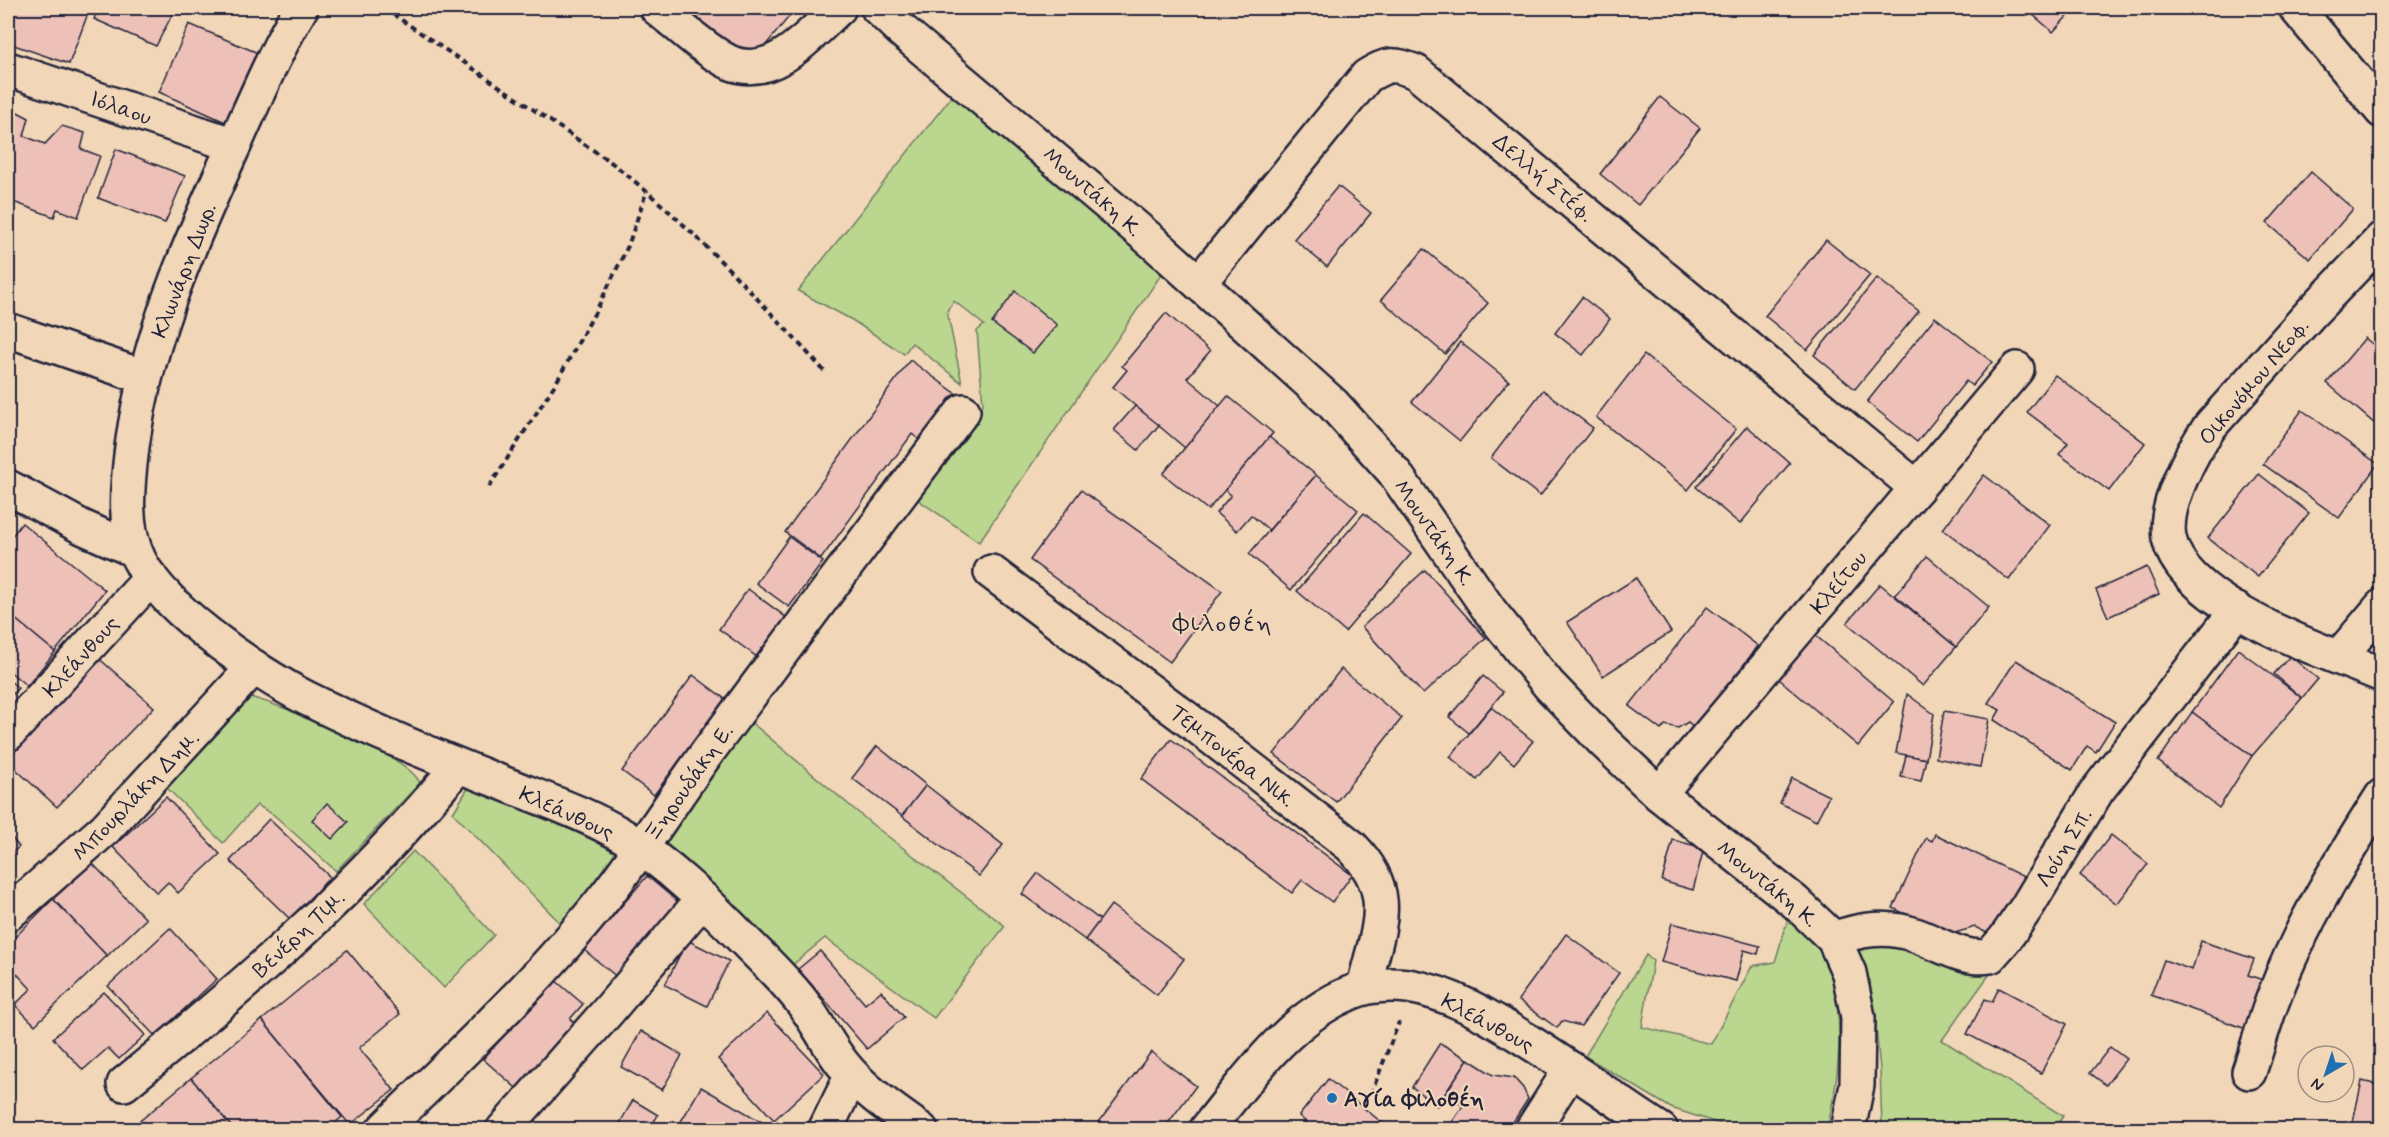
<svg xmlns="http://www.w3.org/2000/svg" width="2389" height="1137" font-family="Mynerve,sans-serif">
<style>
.green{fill:#bbd68e;stroke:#6e7c64;stroke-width:1.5}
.building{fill:#edc1b8;stroke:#22223b;stroke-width:1.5}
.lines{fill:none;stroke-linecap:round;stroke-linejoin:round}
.minor-casing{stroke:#22223b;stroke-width:38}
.path{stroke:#22223b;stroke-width:4;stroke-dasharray:6 4.5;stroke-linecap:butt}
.minor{stroke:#f1d7b8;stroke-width:33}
.poi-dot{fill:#1f6fb2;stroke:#f1d7b8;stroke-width:2}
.labels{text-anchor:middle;stroke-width:4.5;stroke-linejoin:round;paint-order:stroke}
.street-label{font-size:22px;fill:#22223b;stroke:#f1d7b8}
.poi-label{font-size:22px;font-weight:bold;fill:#22223b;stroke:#f1d7b8;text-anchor:start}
.neighbourhood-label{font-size:24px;letter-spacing:1.5px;fill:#22223b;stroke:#f1d7b8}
</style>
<rect width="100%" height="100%" fill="#f1d7b8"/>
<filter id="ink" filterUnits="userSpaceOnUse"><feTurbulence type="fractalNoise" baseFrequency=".0167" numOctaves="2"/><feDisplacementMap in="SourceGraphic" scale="12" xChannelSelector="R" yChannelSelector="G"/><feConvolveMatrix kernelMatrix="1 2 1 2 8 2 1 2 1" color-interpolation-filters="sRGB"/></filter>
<g filter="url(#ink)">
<!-- green -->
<g class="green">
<polygon points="955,92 1163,272 979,542 914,497 983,404 977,331 984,325 954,301 947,311 962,383 912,343 904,354 852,320 798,291"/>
<path d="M250 697C284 706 407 754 420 783L336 871 274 815 257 805 223 843 163 784 240 698Z"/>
<polygon points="746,718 873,825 1005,926 934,1018 825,938 791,966 741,911 660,842"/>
<polygon points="470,785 607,841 624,856 567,930 453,813"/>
<polygon points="413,851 494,935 444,988 364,904"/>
<path d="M1789 915C1797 922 1810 930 1815 940 1849 994 1841 1071 1827 1129H1736L1671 1108 1585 1056 1646 955 1653 961 1642 1027 1711 1044 1752 966 1775 962Z"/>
<polygon points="1859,940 1997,964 1942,1040 2063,1116 2055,1129 1882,1129 1880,1069 1873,998 1855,950"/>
</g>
<!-- building -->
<g class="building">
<polygon points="8,8 90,8 69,64 8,43"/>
<polygon points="99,8 166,8 174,11 156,46 94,19"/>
<polygon points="684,8 796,8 752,62"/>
<polygon points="2025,8 2075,8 2053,32"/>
<polygon points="189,24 265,56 232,125 159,92"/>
<polygon points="1660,97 1700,128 1638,205 1600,174"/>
<polygon points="8,107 29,118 24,136 45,144 62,126 85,133 81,149 100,156 78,217 57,209 54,217 8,200"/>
<polygon points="116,149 185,176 165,223 98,198"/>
<polygon points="2311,172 2353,209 2310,259 2267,223"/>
<polygon points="1338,186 1371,213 1327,267 1294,239"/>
<polygon points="1826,240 1870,275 1807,350 1765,316"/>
<polygon points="1424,249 1488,303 1445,354 1381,300"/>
<polygon points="1877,278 1919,311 1855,389 1814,355"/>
<polygon points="1015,291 1057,325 1033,353 992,323"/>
<polygon points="1582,297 1610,319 1583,355 1555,333"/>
<polygon points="1166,313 1210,351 1187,378 1220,406 1185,448 1113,387 1127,370 1122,366"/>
<polygon points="1935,317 1992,362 1972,386 1966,381 1917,442 1867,402"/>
<polygon points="2365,338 2382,352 2382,430 2327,383"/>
<polygon points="1460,342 1509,381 1460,441 1412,402"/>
<polygon points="1644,355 1736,429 1688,490 1596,417"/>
<polygon points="910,360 958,395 923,443 912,434 821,559 785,532"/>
<polygon points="2055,375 2145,443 2109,491 2059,454 2068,443 2027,412"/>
<polygon points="1543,390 1593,428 1540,496 1491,458"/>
<polygon points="1228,396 1273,433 1208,510 1163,474"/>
<polygon points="1135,406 1159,425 1138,450 1114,430"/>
<polygon points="2302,410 2378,464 2339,518 2263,464"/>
<polygon points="1747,426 1790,463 1740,524 1696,487"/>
<polygon points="1269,437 1316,475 1269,530 1251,515 1237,531 1216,513 1231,495 1225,490"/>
<polygon points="2259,474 2309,513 2258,577 2208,538"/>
<polygon points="1316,475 1358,510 1291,590 1249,554"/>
<polygon points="1984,475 2050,525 2009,580 1943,529"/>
<polygon points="1081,490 1222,591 1170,662 1030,560"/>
<polygon points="1364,513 1411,554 1345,632 1297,591"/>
<polygon points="22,523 105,590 55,652 8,613 8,541"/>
<polygon points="789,537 823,562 789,607 756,583"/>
<polygon points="1927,556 1989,607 1956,647 1895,595"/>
<polygon points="2147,567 2159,594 2108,617 2096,590"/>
<polygon points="1425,570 1486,638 1423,694 1362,627"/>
<polygon points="1636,578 1671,632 1603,676 1567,622"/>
<polygon points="1880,584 1956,647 1923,686 1847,623"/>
<polygon points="748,589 787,618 757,657 719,629"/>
<polygon points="1707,607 1758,646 1695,728 1688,722 1678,728 1665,725 1661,730 1629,706"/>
<polygon points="8,613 55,652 27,686 8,670"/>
<polygon points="1815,635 1894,702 1858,746 1779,679"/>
<polygon points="2238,649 2302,698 2252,756 2192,712"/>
<polygon points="95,655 154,707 57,807 8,762 8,751"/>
<polygon points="2290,656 2318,679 2302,698 2274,674"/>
<polygon points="2016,660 2115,722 2096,752 2087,746 2072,770 1994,720 2000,710 1988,703"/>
<polygon points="1341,669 1402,718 1336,802 1274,754"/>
<polygon points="693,675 725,699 654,795 622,771"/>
<polygon points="1483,676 1503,692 1469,733 1449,717"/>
<polygon points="8,679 18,688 8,700"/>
<polygon points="1907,694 1934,714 1926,759 1896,753"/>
<polygon points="1491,707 1533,741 1514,764 1500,752 1477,780 1450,757"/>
<polygon points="1944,711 1989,719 1980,767 1936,758"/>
<polygon points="2192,712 2252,756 2219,808 2158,761"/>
<polygon points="1171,739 1352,875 1332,902 1302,880 1292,893 1141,779"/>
<polygon points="877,746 926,785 902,816 852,778"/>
<polygon points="1906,755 1926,759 1921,781 1901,777"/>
<polygon points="1792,778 1829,796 1816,821 1780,803"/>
<polygon points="926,785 1003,845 979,876 902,816"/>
<polygon points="166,797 220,854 178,893 168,882 157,893 113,847"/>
<polygon points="327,803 348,822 332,839 312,820"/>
<polygon points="269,819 330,877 290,919 230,861"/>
<polygon points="8,833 19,847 8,856"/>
<polygon points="1935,834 2024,877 1995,937 1975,927 1948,935 1893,908 1926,838 1932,841"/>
<polygon points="2111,835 2148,864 2117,904 2080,875"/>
<polygon points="1673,840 1704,848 1693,890 1662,881"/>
<polygon points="92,863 146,919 107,956 53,899"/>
<polygon points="1038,873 1100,920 1085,940 1022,894"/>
<polygon points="647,876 685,908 623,982 584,950"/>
<polygon points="53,899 107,956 35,1025 15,1005 31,989 8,964 8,944"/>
<polygon points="1111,905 1184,959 1157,995 1085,940"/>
<polygon points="1672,923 1760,946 1758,954 1744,950 1736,981 1661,962"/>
<polygon points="170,928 217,979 155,1036 108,986"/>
<polygon points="1566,934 1619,973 1581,1026 1562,1021 1557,1028 1518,1000"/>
<polygon points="687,940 729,961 707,1006 665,985"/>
<polygon points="2201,941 2254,959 2248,975 2269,982 2252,1031 2151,995 2164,960 2192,970"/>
<polygon points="347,950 400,1014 359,1048 394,1090 350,1125 262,1020"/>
<polygon points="820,951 865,1004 881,991 904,1017 867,1049 798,969"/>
<polygon points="555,980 583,1004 570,1019 581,1029 523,1094 483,1059"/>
<polygon points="1999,988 2067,1024 2041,1073 1967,1034 1985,999 1992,1002"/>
<polygon points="104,992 145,1035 119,1059 108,1048 83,1070 53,1038"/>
<polygon points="767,1013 824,1074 774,1120 718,1059"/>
<polygon points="262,1020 342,1117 327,1130 249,1130 245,1124 238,1130 234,1130 191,1078"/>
<polygon points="641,1031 682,1055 662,1090 621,1067"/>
<polygon points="1440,1043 1468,1059 1437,1106 1412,1087"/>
<polygon points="2110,1047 2126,1059 2106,1085 2090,1073"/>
<polygon points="1151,1052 1196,1086 1163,1130 1093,1130"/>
<polygon points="1468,1059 1493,1075 1514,1078 1523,1088 1528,1099 1508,1130 1447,1130 1463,1106 1445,1094"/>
<polygon points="191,1078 234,1130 129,1130"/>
<polygon points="1328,1079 1391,1130 1315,1130 1299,1116"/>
<polygon points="2362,1081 2382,1086 2382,1130 2351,1130"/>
<polygon points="701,1087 762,1122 758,1130 676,1130"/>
<polygon points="633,1100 658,1115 649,1130 616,1130"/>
<polygon points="2253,1122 2287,1130 2252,1130"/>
</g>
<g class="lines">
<defs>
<g id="minor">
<path d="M301 8C274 53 254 102 232 150 186 251 141 353 130 464 127 493 125 523 135 550 153 603 257 673 306 698 368 729 431 755 495 780 539 798 584 812 625 837 670 866 707 902 744 940 763 959 782 977 799 998 815 1018 826 1042 842 1063 863 1090 893 1110 921 1130"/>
<path d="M657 8C677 24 708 53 731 63 774 80 811 33 839 8"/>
<polyline points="878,8 901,30 1153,242 1333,404 1394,472 1490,611 1549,685 1605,743 1659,794 1795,902 1834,939 1849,973 1858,1017 1857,1085 1848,1130"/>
<polyline points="2296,8 2382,111"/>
<polyline points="8,69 234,145"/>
<path d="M2382 239 2311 313 2211 425C2192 451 2163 505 2169 538 2183 606 2325 651 2382 675"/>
<path d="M1199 283 1367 76C1389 63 1393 63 1416 72L1917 488"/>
<polyline points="8,330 144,377"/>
<polyline points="8,487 82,527 134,550"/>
<path d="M991 572 1198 727 1351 846C1399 894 1377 930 1364 987"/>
<polyline points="2339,657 2382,606"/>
<polyline points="8,734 151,578"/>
<polyline points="1659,794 2017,369"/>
<polyline points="8,914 105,829 254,667"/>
<path d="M1834 939C1859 929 1889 925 1915 935 1939 943 1963 961 1990 956L2005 939 2027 907 2097 791 2237 610"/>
<path d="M2249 1072C2258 1046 2265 1019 2275 994 2301 924 2342 859 2382 796"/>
<path d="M124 1084C243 987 361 886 458 766"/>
<path d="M383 1130C459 1055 539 981 605 897 640 852 671 803 704 757 790 641 876 525 963 411"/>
<polyline points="503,1130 609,1010 703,899"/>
<polyline points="825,1130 852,1075"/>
<path d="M1206 1130C1246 1080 1289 1018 1350 993 1368 985 1389 984 1408 986 1452 993 1491 1018 1528 1041 1573 1069 1616 1101 1661 1130"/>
<polyline points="1532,1130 1571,1069"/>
</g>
</defs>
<!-- minor casing -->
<use href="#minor" class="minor-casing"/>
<!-- path -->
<g class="path">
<path d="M384 8 612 163C691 225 759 300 827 374"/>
<polyline points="489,487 557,381 598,307 628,246 647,190"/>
<polyline points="1371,1094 1399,1022"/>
</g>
<!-- minor -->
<use href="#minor" class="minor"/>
</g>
</g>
<!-- markers -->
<circle class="poi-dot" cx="1332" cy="1098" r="6"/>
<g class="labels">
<!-- street labels -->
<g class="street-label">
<text transform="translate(121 107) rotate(19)" y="8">Ιόλαου</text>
<text transform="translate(1544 177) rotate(40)" y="8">Δελλή Στέφ.</text>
<text transform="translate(1093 191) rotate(41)" y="8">Μουντάκη Κ.</text>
<text transform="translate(183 270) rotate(-69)" y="8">Κλωνάρη Δωρ.</text>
<text transform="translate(2253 381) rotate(-50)" y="8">Οικονόμου Νεοφ.</text>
<text transform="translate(1435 532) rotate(55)" y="8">Μουντάκη Κ.</text>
<text transform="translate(1838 582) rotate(-50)" y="8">Κλείτου</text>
<text transform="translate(80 656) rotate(-48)" y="8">Κλεάνθους</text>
<text transform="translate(1233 755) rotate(38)" y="8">Τεμπονέρα Νικ.</text>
<text transform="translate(688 782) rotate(-55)" y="8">Ξηρουδάκη Ε.</text>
<text transform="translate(135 795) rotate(-46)" y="8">Μπουρλάκη Δημ.</text>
<text transform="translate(567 812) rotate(24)" y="8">Κλεάνθους</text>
<text transform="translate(2063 847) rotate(-59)" y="8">Λούη Σπ.</text>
<text transform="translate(1768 883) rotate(39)" y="8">Μουντάκη Κ.</text>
<text transform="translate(298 933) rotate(-43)" y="8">Βενέρη Τιμ.</text>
<text transform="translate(1488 1022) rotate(28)" y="8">Κλεάνθους</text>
</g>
<!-- poi labels -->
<g class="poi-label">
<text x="1344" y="1106">Αγία Φιλοθέη</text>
</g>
<!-- neighbourhood labels -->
<g class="neighbourhood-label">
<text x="1223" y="631">Φιλοθέη</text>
</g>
</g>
<!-- margin -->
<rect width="2389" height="1137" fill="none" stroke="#f1d7b8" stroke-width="30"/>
<rect x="15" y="15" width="2359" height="1107" fill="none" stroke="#22223b" stroke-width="2" filter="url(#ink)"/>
<!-- north arrow -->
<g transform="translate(2326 1074) rotate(219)"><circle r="28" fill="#f1d7b8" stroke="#9e8f86" stroke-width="1.5"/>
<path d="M0-4.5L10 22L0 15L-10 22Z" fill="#1f6fb2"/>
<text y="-9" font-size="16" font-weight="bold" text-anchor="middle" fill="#22223b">N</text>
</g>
</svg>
